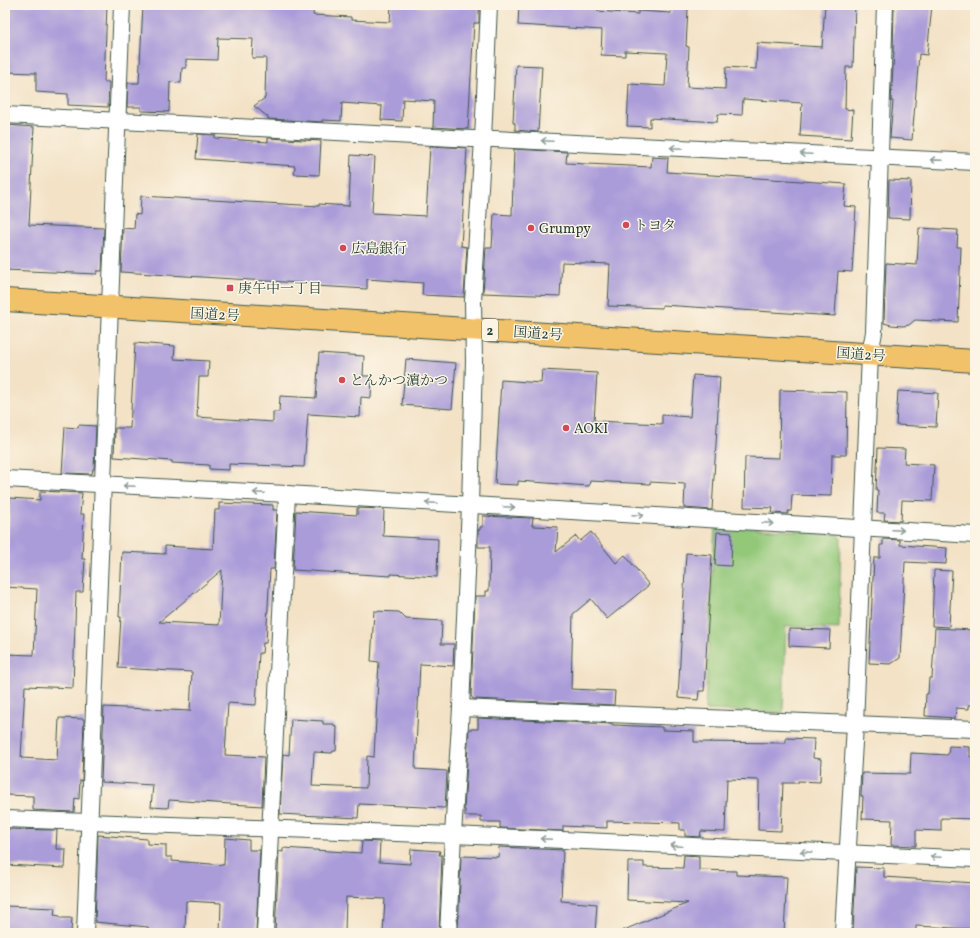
<svg xmlns="http://www.w3.org/2000/svg" width="980" height="938" font-family="Vollkorn,'Noto Serif JP',serif">
<style>
.green{fill:#93c879;stroke:#598256}
.building{fill:#aa9cd9;fill-rule:evenodd}
.lines{fill:none;stroke-linecap:round;stroke-linejoin:round}
.minor-casing{stroke:#3f564a;stroke-width:18}
.trunk-casing{stroke:#3f564a;stroke-width:24}
.minor{stroke:#fff;stroke-width:16}
.trunk{stroke:#f2c26a;stroke-width:22}
.oneway{stroke:#8f9e9a}
.poi-dot{fill:#d1495b;stroke:#fcf5e5;stroke-width:1.5}
.labels{text-anchor:middle;stroke-width:3;stroke-linejoin:round;paint-order:stroke}
.shield{fill:#fcf5e5;stroke:#617469;stroke-width:1}
.shield-label{font-size:13px;font-weight:bold;fill:#1f3d34}
.poi-label{font-size:14px;fill:#1f3d34;stroke:#fcf5e5;text-anchor:start}
.street-label{font-size:14px;fill:#1f3d34;stroke:#fcf5e5}
</style>
<rect width="100%" height="100%" fill="#fcf5e5"/>
<filter id="ink" filterUnits="userSpaceOnUse"><feTurbulence type="fractalNoise" baseFrequency=".025" numOctaves="2"/><feDisplacementMap in="SourceGraphic" scale="8" xChannelSelector="R" yChannelSelector="G"/><feConvolveMatrix kernelMatrix="1 2 1 2 8 2 1 2 1" color-interpolation-filters="sRGB"/></filter>
<filter id="wash" filterUnits="userSpaceOnUse"><feTurbulence type="fractalNoise" baseFrequency=".012" numOctaves="4" result="noise"/><feDisplacementMap in="SourceGraphic" scale="16" xChannelSelector="R" yChannelSelector="G"/><feGaussianBlur stdDeviation="0.9" result="paint"/><feColorMatrix in="noise" values="0 0 0 0 0 0 0 0 0 0 0 0 0 0 0 0 0 1.4 0 .05"/><feComposite in="paint" operator="in"/></filter>
<g filter="url(#wash)">
<rect width="100%" height="100%" fill="#f3e2c6"/>
<!-- green -->
<polygon class="green" points="715,525 835,533 841,538 839,629 786,626 783,713 705,710"/>
<g id="blocks">
<!-- building -->
<g class="building">
<polygon points="8,5 107,5 104,82 109,82 108,107 68,105 68,94 36,92 36,73 5,72 5,47"/>
<polygon points="143,5 314,5 313,15 351,17 351,20 390,22 391,5 434,7 434,5 479,5 479,23 474,23 468,129 433,127 434,101 403,99 402,121 381,120 382,106 342,103 341,121 322,120 322,122 268,119 268,117 254,106 265,98 266,58 252,58 253,39 218,38 217,60 186,59 186,68 182,68 181,83 170,82 169,112 141,111 141,107 127,107 128,83 139,83"/>
<polygon points="519,5 598,5 598,11 638,14 638,11 671,13 671,8 688,9 686,46 689,47 687,87 725,89 726,67 756,69 757,43 822,47 825,5 855,5 853,67 846,67 845,109 853,110 851,139 800,136 802,103 743,99 742,115 718,114 717,122 650,118 650,127 627,126 629,84 665,86 667,53 625,51 625,56 601,55 602,30 518,25"/>
<polygon points="894,5 932,5 927,55 919,54 912,140 890,138 893,101 891,101 894,52 893,52"/>
<polygon points="516,65 542,66 538,132 515,130 515,123 513,123"/>
<polygon points="7,125 34,127 29,225 104,228 102,271 97,271 97,274 5,270 5,153"/>
<polygon points="198,134 215,135 215,138 268,142 268,138 321,141 319,175 294,174 295,166 196,159"/>
<polygon points="430,146 467,148 461,246 467,247 464,297 422,295 423,283 367,279 367,289 315,286 315,284 121,272 123,228 134,229 135,214 140,215 141,196 319,206 319,204 349,206 351,155 375,157 372,213 426,216"/>
<polygon points="514,149 567,152 566,163 651,167 652,157 668,158 667,172 846,184 844,206 856,207 852,272 838,271 835,316 662,305 662,308 608,306 610,264 562,262 560,296 483,293 486,248 492,248 494,214 512,215"/>
<polygon points="889,180 911,181 910,219 888,218"/>
<polygon points="919,228 958,230 957,247 961,247 958,322 915,320 909,325 903,326 891,325 884,323 886,263 917,265"/>
<polygon points="135,343 175,346 174,359 209,361 208,377 199,377 197,417 273,422 273,412 279,412 280,396 316,398 319,353 364,356 363,376 372,376 371,398 361,397 360,417 308,414 304,467 229,464 229,470 209,469 209,465 172,463 172,461 114,457 115,428 130,428"/>
<polygon points="406,359 456,363 452,409 402,405"/>
<polygon points="542,370 597,373 594,421 662,424 662,415 690,417 693,375 720,377 712,510 684,508 685,484 650,482 650,484 590,481 589,486 518,481 518,485 495,484 501,380 541,383"/>
<polygon points="780,390 847,392 846,455 832,455 831,496 792,495 791,511 788,511 788,514 772,513 773,508 744,507 745,457 779,458"/>
<polygon points="898,391 938,393 936,427 896,425"/>
<polygon points="79,425 96,426 94,469 93,469 92,474 62,473 65,427 78,428"/>
<polygon points="878,448 905,449 904,463 934,465 932,501 902,500 901,521 884,520 885,513 877,513 878,490 876,490"/>
<polygon points="40,491 82,493 80,514 84,514 82,559 85,559 83,592 76,592 73,688 25,686 21,758 57,760 59,718 84,719 82,781 80,780 79,799 75,798 74,812 33,810 33,796 5,795 5,654 34,655 37,589 5,587 5,557 7,557 10,498 40,500"/>
<path d="M219 503 273 505V510H277L274 569H270L266 643H263L262 653H259L256 705 228 703 225 755 264 757 262 806 169 800 168 808 151 807 153 785 101 782 104 707 190 711 192 672 118 668 121 617H119L122 552 165 554V546L213 549 215 510H219ZM222 570 219 625 159 622Z"/>
<polygon points="357,508 384,509 383,536 438,539 437,577 391,574 391,576 293,570 296,511 357,515"/>
<polygon points="483,516 533,518 532,526 558,527 556,552 576,536 580,541 591,532 616,563 625,555 649,585 607,619 591,599 573,614 571,689 615,691 614,705 473,699 471,696 475,596 486,596 486,591 489,591 490,547 478,547 478,530 480,530 480,527 483,527"/>
<polygon points="717,532 732,533 731,566 715,565"/>
<polygon points="883,539 900,540 900,545 947,548 946,564 905,562 900,658 891,664 869,663 874,558 880,558 880,545 883,545"/>
<polygon points="686,553 712,555 704,691 699,691 698,700 678,698"/>
<polygon points="934,570 952,571 949,627 932,626"/>
<polygon points="374,611 399,612 406,619 442,621 441,644 454,644 453,666 420,664 415,769 447,771 445,808 359,804 358,818 280,814 283,754 289,755 291,719 323,721 323,724 334,724 334,726 337,727 336,751 333,751 332,753 314,752 312,786 366,788 367,756 374,757 379,662 371,661"/>
<polygon points="935,628 973,630 973,634 975,634 974,705 969,705 969,709 956,708 955,718 925,716 926,694 928,694 929,678 932,678"/>
<polygon points="789,629 830,630 829,648 789,646"/>
<polygon points="478,718 613,724 613,725 662,727 662,730 694,731 694,742 786,743 786,738 814,739 813,758 821,759 820,782 798,781 798,783 783,783 781,831 758,830 759,780 727,779 725,832 701,831 700,837 685,836 685,830 680,830 680,823 607,821 607,828 563,826 563,831 500,828 500,822 481,822 481,816 465,816 465,810 464,809 469,729 478,729"/>
<polygon points="949,746 970,747 970,757 975,757 975,819 941,818 941,831 916,830 916,846 891,845 892,820 862,819 863,796 861,796 862,773 910,774 911,753 948,755"/>
<polygon points="5,829 57,830 56,849 66,849 65,868 5,865"/>
<polygon points="98,835 147,839 147,844 166,845 166,857 172,857 172,861 224,865 225,838 249,840 249,850 260,850 256,933 220,933 221,903 186,901 185,933 148,933 148,927 95,922"/>
<polygon points="362,841 380,842 379,862 410,864 411,849 440,851 439,855 442,855 439,933 383,933 385,899 346,897 345,933 275,933 279,851 283,852 283,848 361,853"/>
<polygon points="499,847 563,850 561,901 597,904 595,933 458,933 461,856 498,857"/>
<polygon points="684,855 699,856 699,870 736,871 736,875 787,877 784,933 617,933 688,903 627,900 628,862 644,862 644,867 683,868"/>
<polygon points="856,867 884,868 884,877 975,883 975,929 916,926 916,933 853,933"/>
<polygon points="5,906 55,908 54,915 60,916 60,918 72,918 71,933 5,933"/>
</g>
</g>
</g>
<g filter="url(#ink)">
<use href="#blocks" fill-opacity="0" stroke="#3f564a" stroke-width="1"/>
<g class="lines">
<defs>
<g id="minor">
<polyline points="5,115 472,139 494,139 975,162"/>
<polyline points="5,479 287,494 975,535"/>
<polyline points="461,708 975,729"/>
<polyline points="5,819 453,835 975,859"/>
<polyline points="85,933 122,5"/>
<polyline points="265,933 287,494"/>
<polyline points="448,933 453,835 461,708 470,505 474,361 473,301 483,139 489,5"/>
<polyline points="843,933 855,725 870,354 874,332 885,5"/>
</g>
<polyline id="trunk" points="5,300 975,361"/>
</defs>
<!-- minor casing -->
<use href="#minor" class="minor-casing"/>
<!-- trunk casing -->
<use href="#trunk" class="trunk-casing"/>
<!-- minor -->
<use href="#minor" class="minor"/>
<!-- trunk -->
<use href="#trunk" class="trunk"/>
</g>
<!-- one-way arrows -->
<defs><path id="oneway-shaft" d="M-6 0H5M1.5-3L5.5 0L1.5 3" fill="none" stroke-width="1.6" stroke-linecap="round" stroke-linejoin="round"/></defs>
<g class="oneway">
<use href="#oneway-shaft" transform="translate(547 141) rotate(-177)"/>
<use href="#oneway-shaft" transform="translate(676 148) rotate(-177)"/>
<use href="#oneway-shaft" transform="translate(806 154) rotate(-177)"/>
<use href="#oneway-shaft" transform="translate(936 160) rotate(-178)"/>
<use href="#oneway-shaft" transform="translate(129 486) rotate(-177)"/>
<use href="#oneway-shaft" transform="translate(259 493) rotate(-177)"/>
<use href="#oneway-shaft" transform="translate(431 503) rotate(-177)"/>
<use href="#oneway-shaft" transform="translate(509 507) rotate(3)"/>
<use href="#oneway-shaft" transform="translate(638 515) rotate(3)"/>
<use href="#oneway-shaft" transform="translate(768 523) rotate(3)"/>
<use href="#oneway-shaft" transform="translate(898 530) rotate(3)"/>
<use href="#oneway-shaft" transform="translate(546 839) rotate(-177)"/>
<use href="#oneway-shaft" transform="translate(676 846) rotate(-177)"/>
<use href="#oneway-shaft" transform="translate(806 852) rotate(-177)"/>
<use href="#oneway-shaft" transform="translate(936 857) rotate(-177)"/>
</g>
</g>
<!-- markers -->
<g class="poi-dot">
<circle cx="626" cy="225" r="4"/>
<circle cx="531" cy="228" r="4"/>
<circle cx="343" cy="248" r="4"/>
<rect x="226" y="284" width="8" height="8" rx="2"/>
<circle cx="342" cy="380" r="4"/>
<circle cx="566" cy="428" r="4"/>
</g>
<g class="labels">
<!-- shield labels -->
<rect class="shield" x="482" y="319" width="16" height="22" rx="3"/>
<g class="shield-label">
<text x="490" y="335">2</text>
</g>
<!-- poi labels -->
<g class="poi-label">
<text x="634" y="230">トヨタ</text>
<text x="539" y="233">Grumpy</text>
<text x="351" y="253">広島銀行</text>
<text x="238" y="293">庚午中一丁目</text>
<text x="350" y="385">とんかつ濵かつ</text>
<text x="574" y="433">AOKI</text>
</g>
<!-- street labels -->
<g class="street-label">
<text transform="translate(215 314) rotate(3)" y="5">国道2号</text>
<text transform="translate(538 333) rotate(4)" y="5">国道2号</text>
<text transform="translate(861 354) rotate(4)" y="5">国道2号</text>
</g>
</g>
<!-- margin -->
<rect width="980" height="938" fill="none" stroke="#fcf5e5" stroke-width="20"/>
</svg>
